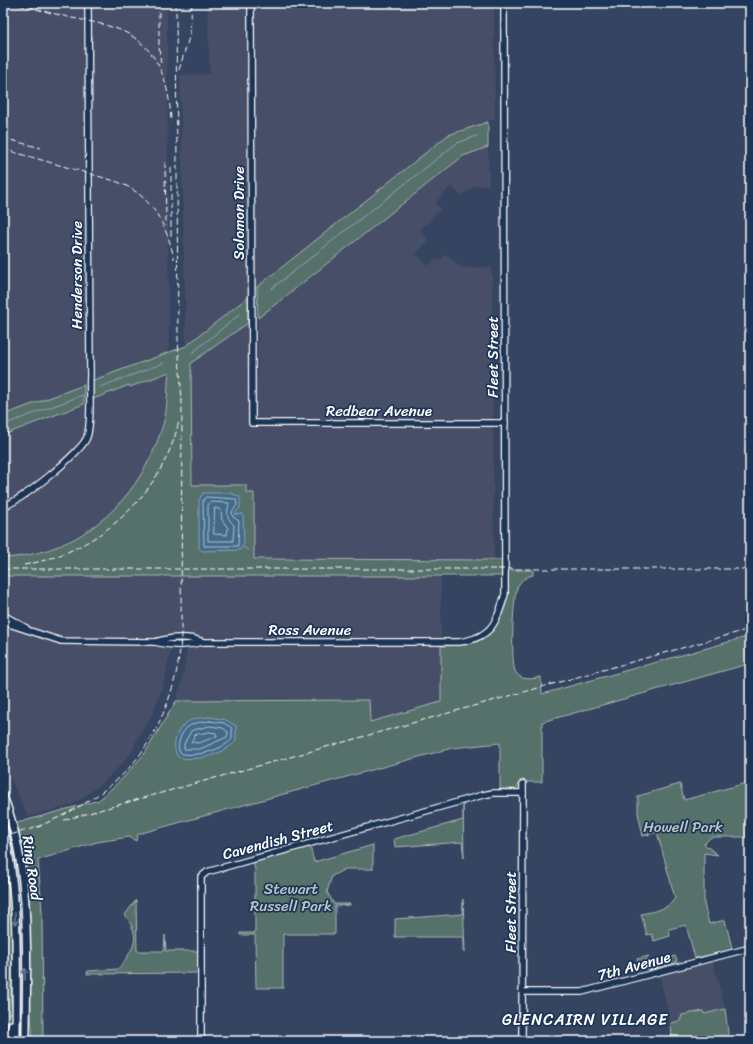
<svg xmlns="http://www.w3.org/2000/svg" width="753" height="1044" font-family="Sriracha,sans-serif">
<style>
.built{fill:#464f67}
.green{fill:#576f6b;stroke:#abb7b5}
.water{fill:#426b8a;stroke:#8ea6b9}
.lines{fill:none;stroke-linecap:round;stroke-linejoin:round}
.shore{stroke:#b3c4d0;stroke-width:1}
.stream{stroke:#8ea6b9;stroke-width:1}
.secondary-casing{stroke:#fff;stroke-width:8}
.highway-casing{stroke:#fff;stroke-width:10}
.secondary{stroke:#1d3557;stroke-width:5.5}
.highway{stroke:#1d3557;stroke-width:7}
.rail{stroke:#fff;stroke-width:1;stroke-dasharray:6 3;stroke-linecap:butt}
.oneway{stroke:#6c7c92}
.labels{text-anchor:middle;stroke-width:3.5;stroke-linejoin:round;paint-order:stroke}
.street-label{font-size:15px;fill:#fff;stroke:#1d3557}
.park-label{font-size:15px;fill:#bcc5c4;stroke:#1d3557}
.neighbourhood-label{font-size:16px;letter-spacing:1px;fill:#fff;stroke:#1d3557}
</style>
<rect width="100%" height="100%" fill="#354460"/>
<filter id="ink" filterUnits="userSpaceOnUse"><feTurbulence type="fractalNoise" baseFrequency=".025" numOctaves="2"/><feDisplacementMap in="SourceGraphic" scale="8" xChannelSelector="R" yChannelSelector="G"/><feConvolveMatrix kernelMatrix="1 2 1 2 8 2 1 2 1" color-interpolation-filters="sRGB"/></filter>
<g filter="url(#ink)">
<!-- built -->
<g class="built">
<polygon points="3,3 167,3 169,372 164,419 158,439 145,469 136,484 119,505 96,525 57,546 29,555 3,558"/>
<polygon points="207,3 494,3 495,119 448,135 257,287 248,297 186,346 180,75 210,74"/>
<polygon points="488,147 489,185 474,186 461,196 451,186 435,203 441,209 420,230 429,240 416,254 428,266 436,258 439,261 446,254 462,268 492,267 494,560 254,559 254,494 246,493 246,485 193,485 191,363 248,323 248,373 257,373 258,318 463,156"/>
<polygon points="3,576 441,576 441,702 369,722 369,700 176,701 182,681 187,649 171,649 166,675 154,711 134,745 136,746 122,764 101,784 80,800 71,805 28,817 3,762"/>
<polygon points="713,961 725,1009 671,1023 659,975"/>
</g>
<!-- green -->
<g class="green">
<polygon points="488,122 488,147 463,156 258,318 257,287 448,135"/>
<path d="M248 297V323L191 363 192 485H246V493H254V559L502 560V576H3V558C84 554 143 497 164 421 168 406 167 388 169 372L130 387 129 385 91 400V381L186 346Z"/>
<polygon points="84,385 84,404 3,435 3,415"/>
<path d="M507 570H533V575C526 577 520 580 517 588 513 598 510 665 516 673 522 681 533 679 541 677L542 694 750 636V666L748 664 542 722V782H519L517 789H500V743L452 748 138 834 136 841 129 837 97 842 38 860 42 911 43 1041H33C27 982 32 923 26 865 24 851 20 837 17 823L99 800 124 777 145 753 176 701 369 700 370 722 441 702V646C471 646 502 631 507 598 508 589 507 579 507 570Z"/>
<path d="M750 782V837H711L704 844 718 855 704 853V904L709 924 725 920 732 948 729 951 695 958 686 925 669 929 670 936 654 941 652 934 647 935 641 914C654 911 668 910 675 898L657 832 643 836 638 813V796L680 784 684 800Z"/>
<polygon points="463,804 464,858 462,842 395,847 394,839 463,820"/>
<path d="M3 839C8 854 9 869 10 884 15 936 12 990 7 1041H3Z"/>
<polygon points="373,845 373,869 345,869 332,876 327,892 334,904 350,904 350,905 335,906 335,934 283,934 283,988 256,988 255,935 240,935 240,933 255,933 255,870 253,862 310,846 314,862"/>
<polygon points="463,899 465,952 463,952 463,937 395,937 395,919 463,914"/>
<path d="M136 900 137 951H164L165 935 166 951H198V973L87 974 88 971 119 969C134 947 142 939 125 915Z"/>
<polygon points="649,956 645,962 651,962 652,965 662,963 661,960 675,956 677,960 676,963 649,970 639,966 637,959"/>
<polygon points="725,1009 729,1041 672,1041 671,1023 680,1021 682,1015 703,1011 704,1014"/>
</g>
<!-- water -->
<g class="water">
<polygon points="203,493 231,493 240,497 240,508 236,512 236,515 243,514 244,543 240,550 202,551 199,548 199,500"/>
<path d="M210 717 226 720 236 726V741C223 755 196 762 178 757 171 747 176 730 186 723 193 718 202 718 210 717Z"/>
</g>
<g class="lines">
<!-- shore -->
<g class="shore">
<polygon points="206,497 236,499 237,505 232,512 233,517 239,521 238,546 204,546 203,501"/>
<path d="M210 502 229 503C227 513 226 518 234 525L233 541H208V504Z"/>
<polygon points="215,508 221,510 222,520 228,528 227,535 214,534"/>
<path d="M210 721 224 723 232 728V739C223 750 194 758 180 753 176 745 181 732 188 727 194 722 203 722 210 721Z"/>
<polygon points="210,726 223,728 228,732 227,737 200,749 184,749 184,744 191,731"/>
<polygon points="210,732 216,733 217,736 199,743 191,742 195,735"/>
</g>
<!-- stream -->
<g class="stream">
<polyline points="271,289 457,143 477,136"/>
<polyline points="192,353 240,314"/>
<polyline points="100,387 164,363"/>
<polyline points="3,425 83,395"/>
<polyline points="243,547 248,550"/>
<polyline points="322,905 324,905"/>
</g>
<defs>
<g id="secondary">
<polyline points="251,3 252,423 505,423"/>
<path d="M3 506C18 504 83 451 87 437 92 422 89 392 90 375L88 3"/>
<polyline points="3,615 26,628"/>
<path d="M3 622 61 641 155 642C170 646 188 646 203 642H459C491 638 497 623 505 594L504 3"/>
<path d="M155 642C170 637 189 636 203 642"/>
<polyline points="522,992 582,992 750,948"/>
<polyline points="201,1041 201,877 207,872 483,795 493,793 523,793"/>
<polyline points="522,1041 523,784"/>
</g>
<g id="highway">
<path d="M3 796C33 873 26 960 26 1041"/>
<path d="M3 826C20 896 16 969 16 1041"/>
<polyline points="10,1041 12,1025"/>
</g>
</defs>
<!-- secondary casing -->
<use href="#secondary" class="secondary-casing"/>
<!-- highway casing -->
<use href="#highway" class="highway-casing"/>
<!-- secondary -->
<use href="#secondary" class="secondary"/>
<!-- highway -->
<use href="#highway" class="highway"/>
<!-- rail -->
<g class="rail">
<path d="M10 3C31 8 52 13 72 18 88 21 105 24 120 30 158 45 170 84 171 122"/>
<polyline points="159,3 159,46 161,65"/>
<polyline points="179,70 190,34 192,3"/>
<polyline points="3,138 41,148"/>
<path d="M3 149 115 181C150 193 167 224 174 259"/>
<polyline points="165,162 166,226"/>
<polyline points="171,236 171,166"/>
<path d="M24 565C98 552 162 496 179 421"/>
<polyline points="3,569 750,569"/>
<polyline points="64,820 750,629"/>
<path d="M37 827C66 815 94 800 118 779 156 745 179 687 181 636L182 402 178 340 176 3"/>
<polyline points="3,837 41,826"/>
</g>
</g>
<!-- one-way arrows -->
<defs><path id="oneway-shaft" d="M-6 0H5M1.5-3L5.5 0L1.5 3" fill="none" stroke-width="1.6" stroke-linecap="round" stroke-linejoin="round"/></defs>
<g class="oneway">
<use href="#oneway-shaft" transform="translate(15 919) rotate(90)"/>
<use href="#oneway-shaft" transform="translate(25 974) rotate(-91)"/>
</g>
</g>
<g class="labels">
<!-- street labels -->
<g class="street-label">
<text transform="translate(239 213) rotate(-90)" y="5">Solomon Drive</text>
<text transform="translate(77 275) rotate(-90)" y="5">Henderson Drive</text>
<text transform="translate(493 357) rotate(-90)" y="5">Fleet Street</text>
<text x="379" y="416">Redbear Avenue</text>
<text x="310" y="635">Ross Avenue</text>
<text transform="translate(278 840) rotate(-15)" y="5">Cavendish Street</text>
<text transform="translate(32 868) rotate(82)" y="5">Ring Road</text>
<text transform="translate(511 912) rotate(-90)" y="5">Fleet Street</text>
<text transform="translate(634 966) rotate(-15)" y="5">7th Avenue</text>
</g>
<!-- park labels -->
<g class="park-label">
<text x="683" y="832">Howell Park</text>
<text x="291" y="894">Stewart<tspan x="291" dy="17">Russell Park</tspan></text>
</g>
<!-- neighbourhood labels -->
<g class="neighbourhood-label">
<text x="585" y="1025">GLENCAIRN VILLAGE</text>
</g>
</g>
<!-- margin -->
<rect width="753" height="1044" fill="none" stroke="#1d3557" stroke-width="16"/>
<rect x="8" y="8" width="737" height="1028" fill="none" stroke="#fff" stroke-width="1.5" filter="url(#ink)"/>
</svg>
